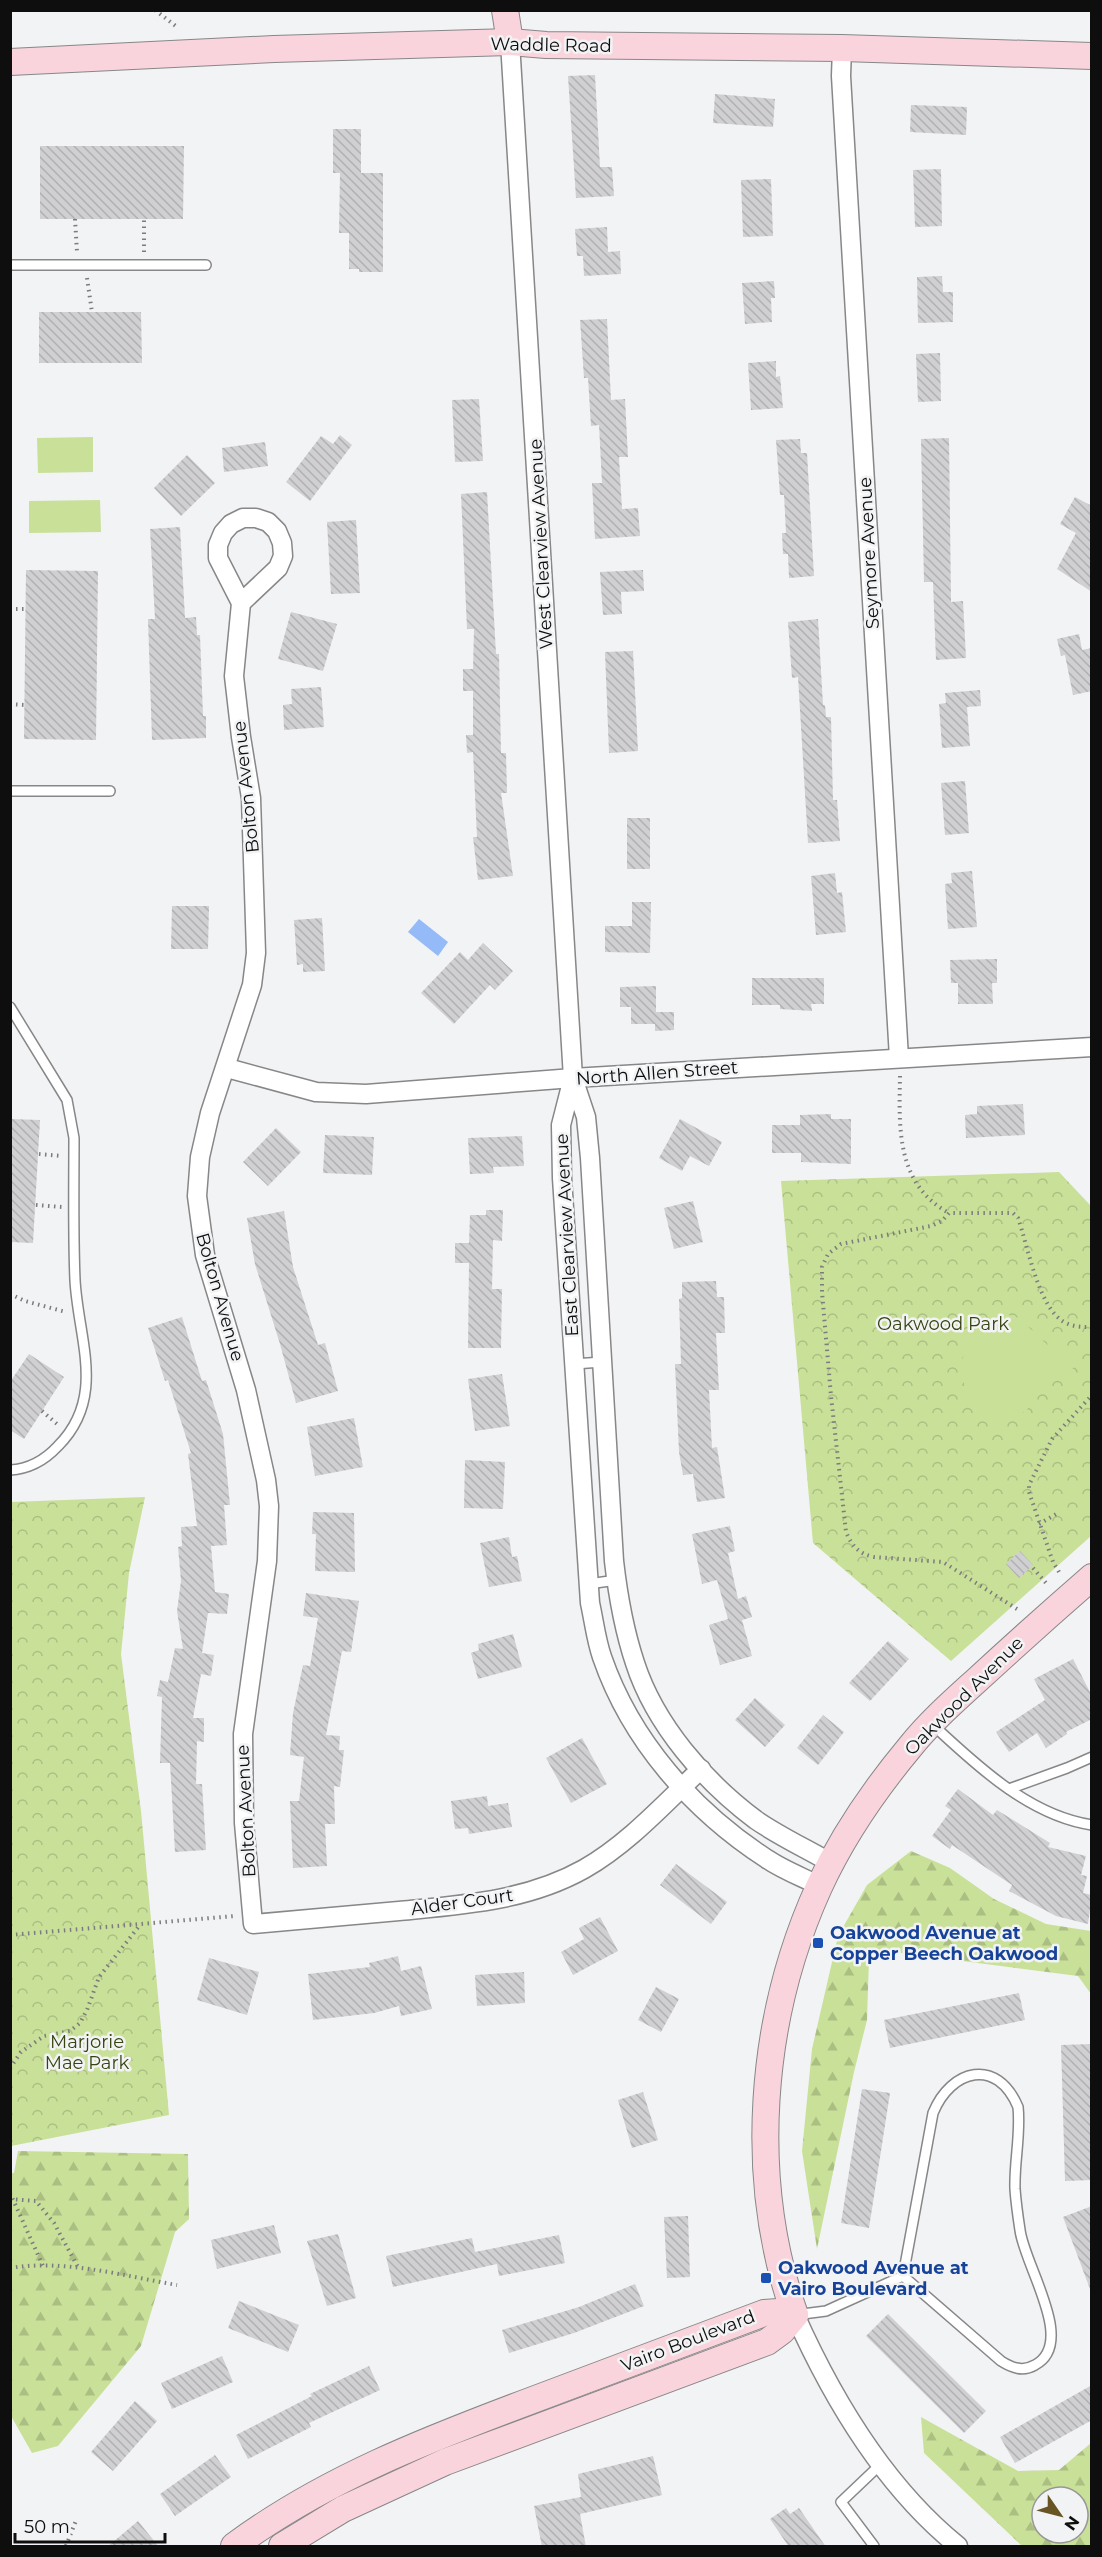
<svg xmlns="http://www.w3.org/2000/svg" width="1102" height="2557" font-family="Montserrat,sans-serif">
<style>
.forest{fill:url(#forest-firs);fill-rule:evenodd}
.park{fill:url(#park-crowns)}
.pitch{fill:#c9e099}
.water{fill:#94baf7}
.building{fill:url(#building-back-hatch)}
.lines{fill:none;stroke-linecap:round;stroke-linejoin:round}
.lane-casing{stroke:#878789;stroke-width:12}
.street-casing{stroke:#878789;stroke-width:21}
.secondary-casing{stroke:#878789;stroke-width:28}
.path{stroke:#7c7c7d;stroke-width:4;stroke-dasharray:1.5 4.5;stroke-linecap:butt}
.lane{stroke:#fff;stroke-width:9}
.street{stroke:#fff;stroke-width:18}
.secondary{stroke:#fad4dc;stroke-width:26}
.transit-dot{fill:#1a4fb4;stroke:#f2f3f4;stroke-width:2}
.labels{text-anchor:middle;stroke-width:5;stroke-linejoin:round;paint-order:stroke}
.street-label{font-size:18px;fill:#0e0e0f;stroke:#f2f3f4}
.park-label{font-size:18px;fill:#374411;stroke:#f2f3f4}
.transit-label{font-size:18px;font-weight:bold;fill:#164399;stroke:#f2f3f4;text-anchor:start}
</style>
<defs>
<pattern id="forest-firs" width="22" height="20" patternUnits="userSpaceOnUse" patternTransform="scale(1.5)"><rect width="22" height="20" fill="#c9e099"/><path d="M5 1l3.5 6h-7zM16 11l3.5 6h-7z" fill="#abbf83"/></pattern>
<pattern id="park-crowns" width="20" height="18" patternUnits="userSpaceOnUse" patternTransform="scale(1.5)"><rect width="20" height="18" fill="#c9e099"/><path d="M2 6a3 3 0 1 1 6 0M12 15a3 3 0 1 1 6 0" fill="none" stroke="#abbf83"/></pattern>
<pattern id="building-back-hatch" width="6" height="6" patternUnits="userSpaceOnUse" patternTransform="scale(1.5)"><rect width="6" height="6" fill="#d0d0d2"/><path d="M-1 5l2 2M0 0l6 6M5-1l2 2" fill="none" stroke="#b1b1b3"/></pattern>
</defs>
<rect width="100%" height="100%" fill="#f2f3f4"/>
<!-- forest -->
<g class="forest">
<polygon points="911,1851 950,1868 994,1899 1046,1924 1091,1931 1091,1994 1078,1976 886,1951 869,1958 867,2020 854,2072 817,2249 802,2151 812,2049 838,1936 867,1885"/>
<polygon points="18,2151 188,2154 189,2219 175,2232 141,2346 58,2446 32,2453 11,2416 10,2173 14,2173"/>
<path d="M921 2417 1018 2471 1059 2470 1091 2443V2546H1022L924 2453ZM1042 2497H1078V2533H1042Z"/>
</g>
<!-- park -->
<g class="park">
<polygon points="1059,1172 1091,1206 1091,1536 951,1661 813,1543 781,1181"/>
<polygon points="145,1497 129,1573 121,1654 141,1811 169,2115 11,2146 11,1502"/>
</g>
<!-- pitch -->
<g class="pitch">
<polygon points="93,437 93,472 38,473 37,438"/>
<polygon points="100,500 101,532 29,533 29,501"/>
<path d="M1005 1314 1019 1318 1055 1352H1066L1072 1356 1074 1367C1067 1377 1057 1377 1048 1385 1038 1394 1029 1412 1016 1417 1008 1421 1000 1419 993 1416 961 1404 952 1360 974 1334 982 1325 995 1320 1005 1314Z"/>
</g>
<!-- water -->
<polygon class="water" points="419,919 448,942 438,956 408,932"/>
<!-- building -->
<g class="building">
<polygon points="595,75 600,167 612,167 614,196 576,198 568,76"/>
<polygon points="715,94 775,99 773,127 713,123"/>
<polygon points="911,105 967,107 966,135 910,132"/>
<polygon points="333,129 361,129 361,173 383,173 383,272 359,272 359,269 349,269 349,233 339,233 340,173 333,173"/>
<polygon points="40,146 184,146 183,219 40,219"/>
<polygon points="941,169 942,226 915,227 913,170"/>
<polygon points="771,179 773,236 743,237 741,180"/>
<polygon points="607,227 608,252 620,251 621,274 584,276 583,256 577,256 575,229"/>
<polygon points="942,276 943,292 953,292 953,322 918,323 917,277"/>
<polygon points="774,281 775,298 771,298 772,322 745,324 742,283"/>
<polygon points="39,312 141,312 142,363 39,363"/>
<polygon points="607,319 611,400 625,399 628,457 619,457 622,509 638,508 640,536 595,539 592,483 602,483 599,425 591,426 588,378 584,378 580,320"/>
<polygon points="940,353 941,401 918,402 916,354"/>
<polygon points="776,361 776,377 780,376 783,408 751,410 748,363"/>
<polygon points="479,399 483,461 455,462 452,400"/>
<polygon points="340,435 352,445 310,501 286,482 321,436 333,444"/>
<polygon points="949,438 951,602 963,601 966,658 936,660 933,582 924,582 921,439"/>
<polygon points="800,439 801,453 807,453 814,576 789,578 788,554 783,554 782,533 786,533 784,495 780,495 776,440"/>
<polygon points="265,442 268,466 224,472 222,448"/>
<polygon points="187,455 215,483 181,516 154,488"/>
<polygon points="487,492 496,654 499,654 501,753 506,753 507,793 501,793 513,876 478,880 473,837 477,837 473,752 467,753 466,735 473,735 473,691 463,691 463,669 473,669 474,629 467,629 461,494"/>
<polygon points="1075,497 1092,506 1092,592 1057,569 1076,533 1060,524"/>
<polygon points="356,520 360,593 331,594 327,522"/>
<polygon points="180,527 185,618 196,617 197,635 200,635 203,716 206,716 206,738 152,740 148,619 155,619 150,529"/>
<polygon points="26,570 98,571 96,740 24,739"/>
<polygon points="643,570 644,591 621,592 622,614 603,615 600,572"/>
<polygon points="291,612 337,624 323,671 278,659"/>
<polygon points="818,619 823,705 825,705 826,717 831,717 833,800 837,800 840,841 808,843 798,677 792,678 788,622"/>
<polygon points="1079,634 1082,650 1092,648 1092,691 1073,695 1065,655 1061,656 1057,639"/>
<polygon points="633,651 638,751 609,753 605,652"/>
<polygon points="321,687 324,727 284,730 283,705 292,704 291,689"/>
<polygon points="980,690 981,706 967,707 970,746 942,748 939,704 946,703 945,693"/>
<polygon points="965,781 969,833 945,835 941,783"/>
<rect x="627" y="818" width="23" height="51"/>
<polygon points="972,871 977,927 948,929 945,884 952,883 951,873"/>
<polygon points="835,873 837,893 842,892 846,932 816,935 811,876"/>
<polygon points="632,902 651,902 650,953 605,952 605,926 632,926"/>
<polygon points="172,906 209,906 208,949 171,949"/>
<polygon points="322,918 325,971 303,972 303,964 297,965 294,920"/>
<polygon points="483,943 513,971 495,990 490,985 454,1024 421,993 460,952 468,960"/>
<polygon points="997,959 997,983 992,983 993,1004 958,1004 958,983 951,983 950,960"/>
<polygon points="752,978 824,978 824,1004 811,1004 812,1011 780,1009 780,1005 752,1005"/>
<polygon points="656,986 656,1012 674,1012 674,1030 655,1031 655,1024 631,1024 631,1007 620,1007 620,987"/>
<polygon points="1023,1104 1025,1135 966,1138 965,1115 977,1114 977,1106"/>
<polygon points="831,1114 831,1119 851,1119 851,1164 801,1162 801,1153 772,1153 772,1125 800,1125 800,1115"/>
<polygon points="10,1119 40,1120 33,1243 10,1242"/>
<polygon points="680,1119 722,1142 709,1166 690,1156 682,1171 659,1158"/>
<polygon points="276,1128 301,1152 268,1186 243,1162"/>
<polygon points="325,1135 374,1137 372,1175 323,1173"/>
<polygon points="522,1136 524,1166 493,1167 494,1173 470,1174 468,1138"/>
<polygon points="693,1201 703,1242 674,1249 664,1208"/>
<polygon points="486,1210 503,1210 502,1241 493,1240 492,1289 502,1289 501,1348 468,1348 469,1263 455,1263 455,1243 469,1243 470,1215 486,1215"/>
<polygon points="284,1211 293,1267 318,1345 325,1343 338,1391 296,1403 280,1344 255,1264 247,1218"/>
<polygon points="716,1281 717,1297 724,1297 725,1333 716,1333 719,1390 709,1390 712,1448 717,1447 725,1498 697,1502 693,1474 683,1475 679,1452 675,1364 681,1364 679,1299 682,1298 682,1282"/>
<polygon points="182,1317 202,1381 206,1380 223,1434 230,1505 224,1505 227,1545 211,1546 215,1592 229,1594 227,1614 208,1613 202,1653 214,1655 211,1676 201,1674 193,1718 204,1718 204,1742 197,1741 196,1784 202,1784 206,1850 175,1852 170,1763 160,1763 162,1697 157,1696 160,1680 168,1682 175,1648 183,1649 177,1611 181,1581 178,1547 182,1546 181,1527 197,1526 188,1454 191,1453 168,1380 165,1381 148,1328"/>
<polygon points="29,1354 64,1377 24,1439 10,1430 10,1382"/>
<polygon points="502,1374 510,1426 475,1431 468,1379"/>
<polygon points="354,1418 363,1467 315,1476 307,1427"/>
<polygon points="465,1460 505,1462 503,1509 464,1508"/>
<polygon points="313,1512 354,1513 355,1572 315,1571 316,1534 312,1534"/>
<polygon points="730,1526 735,1551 728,1553 738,1599 746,1596 752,1617 742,1620 752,1656 720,1665 709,1625 728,1619 717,1580 702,1584 692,1534"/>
<polygon points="509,1537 512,1557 517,1556 522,1581 489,1587 480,1543"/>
<polygon points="1020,1551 1033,1565 1019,1578 1006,1564"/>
<polygon points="306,1593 359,1601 351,1652 342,1651 326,1735 340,1736 339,1750 344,1750 340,1787 334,1786 335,1824 325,1824 327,1866 293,1868 290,1801 299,1801 304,1757 290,1755 293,1713 303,1665 310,1666 318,1618 303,1616"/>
<polygon points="513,1634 522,1667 478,1679 471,1653 479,1650 478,1644"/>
<polygon points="888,1641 909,1659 870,1701 849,1683"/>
<polygon points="1073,1659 1092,1696 1092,1719 1066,1732 1067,1734 1046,1748 1037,1733 1009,1752 996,1732 1045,1700 1034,1679"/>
<polygon points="755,1698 785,1725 765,1747 735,1720"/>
<polygon points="823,1715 844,1732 818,1765 797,1748"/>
<polygon points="582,1738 607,1784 571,1803 546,1758"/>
<polygon points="958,1789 993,1815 997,1810 1050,1843 1048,1847 1086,1856 1081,1875 1087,1876 1083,1893 1092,1895 1088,1924 1056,1916 1009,1891 1012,1885 952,1845 950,1849 932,1836 951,1810 945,1806"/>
<polygon points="487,1796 488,1806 508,1803 512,1827 469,1834 468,1828 455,1829 451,1801"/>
<polygon points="676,1864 727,1902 711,1924 660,1885"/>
<polygon points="600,1917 618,1951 573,1975 561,1952 584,1939 579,1928"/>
<polygon points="398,1956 401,1971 421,1966 432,2009 401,2016 399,2006 374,2013 313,2020 308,1974 370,1967 369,1963"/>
<polygon points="209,1958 259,1972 247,2015 197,2000"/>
<polygon points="524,1972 525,2003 477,2006 475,1975"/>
<polygon points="656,1987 679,1999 661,2032 638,2020"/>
<polygon points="1019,1993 1025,2020 890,2048 884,2020"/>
<polygon points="1092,2044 1092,2180 1065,2181 1061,2045"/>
<polygon points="862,2089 890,2093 869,2228 841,2223"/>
<polygon points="643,2092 658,2140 632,2148 618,2100"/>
<polygon points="1092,2206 1092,2289 1090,2289 1063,2217"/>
<polygon points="688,2216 690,2277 667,2278 664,2217"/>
<polygon points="274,2225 281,2253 217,2269 211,2240"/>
<polygon points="338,2234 356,2298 327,2306 307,2241"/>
<polygon points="559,2235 565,2263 499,2276 497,2264 393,2287 386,2256 472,2238 475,2252"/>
<polygon points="635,2284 644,2306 574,2333 509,2353 502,2330 579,2307"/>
<polygon points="239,2301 299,2325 288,2352 228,2328"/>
<polygon points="888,2314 986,2411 964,2433 866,2336"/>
<polygon points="222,2356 233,2382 172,2409 161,2383"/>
<polygon points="369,2366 380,2390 309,2423 311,2427 248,2459 236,2435 312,2396 310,2394"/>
<polygon points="1092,2385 1092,2420 1015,2463 1000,2437"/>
<polygon points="135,2401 157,2421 113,2471 91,2452"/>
<polygon points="215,2455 231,2477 175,2516 160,2494"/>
<polygon points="653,2456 662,2495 580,2514 586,2547 542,2547 534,2506 581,2497 578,2474"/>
<polygon points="786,2508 790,2514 799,2508 826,2547 789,2547 770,2519"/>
<polygon points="138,2521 159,2547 107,2547"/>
</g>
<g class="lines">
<defs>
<g id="lane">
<polyline points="10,265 206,265"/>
<polyline points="10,791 110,791"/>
<path d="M10 1007 67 1100 74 1138C74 1186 73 1233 75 1280 78 1339 107 1397 58 1446 45 1460 30 1469 10 1470"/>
<polyline points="574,1364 602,1362"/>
<polyline points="588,1584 617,1580"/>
<path d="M933 1725C977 1766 1030 1816 1092 1825"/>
<polyline points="1009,1789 1067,1768 1092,1757"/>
<path d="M795 2315 826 2311 903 2276 1001 2361C1012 2368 1023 2372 1035 2365 1077 2343 1024 2265 1020 2230 1018 2217 1016 2203 1015 2189 1014 2162 1021 2134 1018 2107 997 2057 951 2069 933 2113L903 2276"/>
<polyline points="874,2546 841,2502 882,2463"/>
</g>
<g id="street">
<path d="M510 42 573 1078 586 1117 590 1158 614 1561C618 1596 624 1630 635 1663 655 1725 705 1782 756 1820 779 1836 807 1849 831 1863"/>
<polyline points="842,48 841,76 899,1058"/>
<path d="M241 603 278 568 283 556 282 543 277 531 268 522 256 518H243L231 524 223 533 218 545V558L241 603 234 676 241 737 251 798 256 953 252 985 210 1113 200 1157 197 1196 205 1255 246 1390 266 1480 269 1506 267 1561 243 1734 244 1823 253 1924C302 1920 350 1915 399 1911 462 1905 527 1901 584 1869 628 1844 664 1804 701 1769"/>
<polyline points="227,1068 316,1092 366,1094 573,1078 1092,1047"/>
<path d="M573 1078 561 1125 562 1178 590 1603C594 1621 596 1640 602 1657 631 1741 693 1811 767 1859 783 1870 802 1877 820 1886"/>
<path d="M795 2315C833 2400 885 2487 958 2546"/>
</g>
<g id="secondary">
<polyline points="505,10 510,42"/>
<polyline points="10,62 274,49 510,42 546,45 842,48 1092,56"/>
<path d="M795 2315C747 2179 759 2019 819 1887 842 1837 875 1789 910 1747 930 1722 954 1701 977 1680 1015 1645 1053 1611 1092 1577"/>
<path d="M234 2546C323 2480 426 2440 530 2401 608 2372 686 2342 764 2313L778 2312 795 2315"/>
<polyline points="282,2546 343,2509 445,2462 767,2342 782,2331 795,2315"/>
</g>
</defs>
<!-- lane casing -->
<use href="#lane" class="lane-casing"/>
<!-- street casing -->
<use href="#street" class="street-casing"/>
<!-- secondary casing -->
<use href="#secondary" class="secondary-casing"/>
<!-- path -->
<g class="path">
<polyline points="155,10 177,27"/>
<polyline points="75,219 77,252"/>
<polyline points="144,252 144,219"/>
<polyline points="87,278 92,312"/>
<polyline points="10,609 26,609"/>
<polyline points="10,704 25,705"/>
<path d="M900 1076C899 1128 896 1184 949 1213"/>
<polyline points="39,1154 62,1156"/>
<polyline points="36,1205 62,1207"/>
<polyline points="10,1294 25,1301 66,1312"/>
<polyline points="42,1411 57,1424"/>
<polyline points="1039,1524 1058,1513"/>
<polyline points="1033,1568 1046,1583"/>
<polyline points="1059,1572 1053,1562 1029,1492 1029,1485 1052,1439 1092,1395"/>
<path d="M1017 1609 943 1562 874 1557C859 1554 852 1546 846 1532L831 1396 822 1292V1267L828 1254 841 1244 931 1226 942 1221 949 1213H1013L1018 1218C1028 1246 1038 1307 1064 1322 1073 1327 1082 1327 1092 1327"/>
<polyline points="10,1935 235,1916"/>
<polyline points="10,2068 21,2052 44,2036 70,2031 80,2023 87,2010 99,1977 140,1925"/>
<polyline points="10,2193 43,2266"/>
<polyline points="10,2199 36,2201 54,2223 79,2269"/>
<path d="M10 2268C65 2259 124 2276 177 2285"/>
<polyline points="66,2546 77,2518"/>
</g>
<!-- lane -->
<use href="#lane" class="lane"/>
<!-- street -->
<use href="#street" class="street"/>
<!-- secondary -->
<use href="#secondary" class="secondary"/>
</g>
<!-- markers -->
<g class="transit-dot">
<rect x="812" y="1937" width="12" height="12" rx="3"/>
<rect x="760" y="2272" width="12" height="12" rx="3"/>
</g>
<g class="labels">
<!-- street labels -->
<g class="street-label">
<text transform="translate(551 45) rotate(1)" y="6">Waddle Road</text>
<text transform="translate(541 544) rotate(-93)" y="6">West Clearview Avenue</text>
<text transform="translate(869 553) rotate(-93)" y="6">Seymore Avenue</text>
<text transform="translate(246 787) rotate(-96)" y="6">Bolton Avenue</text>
<text transform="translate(657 1073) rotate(-4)" y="6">North Allen Street</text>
<text transform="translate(567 1235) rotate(-93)" y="6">East Clearview Avenue</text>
<text transform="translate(220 1297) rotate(74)" y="6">Bolton Avenue</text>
<text transform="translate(964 1696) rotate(-45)" y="6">Oakwood Avenue</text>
<text transform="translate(246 1811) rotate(-93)" y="6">Bolton Avenue</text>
<text transform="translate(462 1902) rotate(-8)" y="6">Alder Court</text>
<text transform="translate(688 2341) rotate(-21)" y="6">Vairo Boulevard</text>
</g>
<!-- park labels -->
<g class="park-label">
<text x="943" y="1330">Oakwood Park</text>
<text x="87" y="2048">Marjorie<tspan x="87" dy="21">Mae Park</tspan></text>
</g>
<!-- transit labels -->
<g class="transit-label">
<text x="830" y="1939">Oakwood Avenue at<tspan x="830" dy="21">Copper Beech Oakwood</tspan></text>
<text x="778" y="2274">Oakwood Avenue at<tspan x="778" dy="21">Vairo Boulevard</tspan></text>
</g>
</g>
<!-- border -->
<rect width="1102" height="2557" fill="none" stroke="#0e0e0f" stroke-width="24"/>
<!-- north arrow -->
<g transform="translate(1060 2515) rotate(125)"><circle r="28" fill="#f2f3f4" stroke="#979798" stroke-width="1.5"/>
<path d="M0-4.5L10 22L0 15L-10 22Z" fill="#695523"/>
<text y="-9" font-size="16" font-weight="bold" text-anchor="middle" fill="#0e0e0f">N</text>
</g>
<!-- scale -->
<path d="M15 2533v9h150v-9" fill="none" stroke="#0e0e0f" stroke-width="3"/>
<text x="24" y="2533" font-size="18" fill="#0e0e0f" stroke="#f2f3f4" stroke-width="4.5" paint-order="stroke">50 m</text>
</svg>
